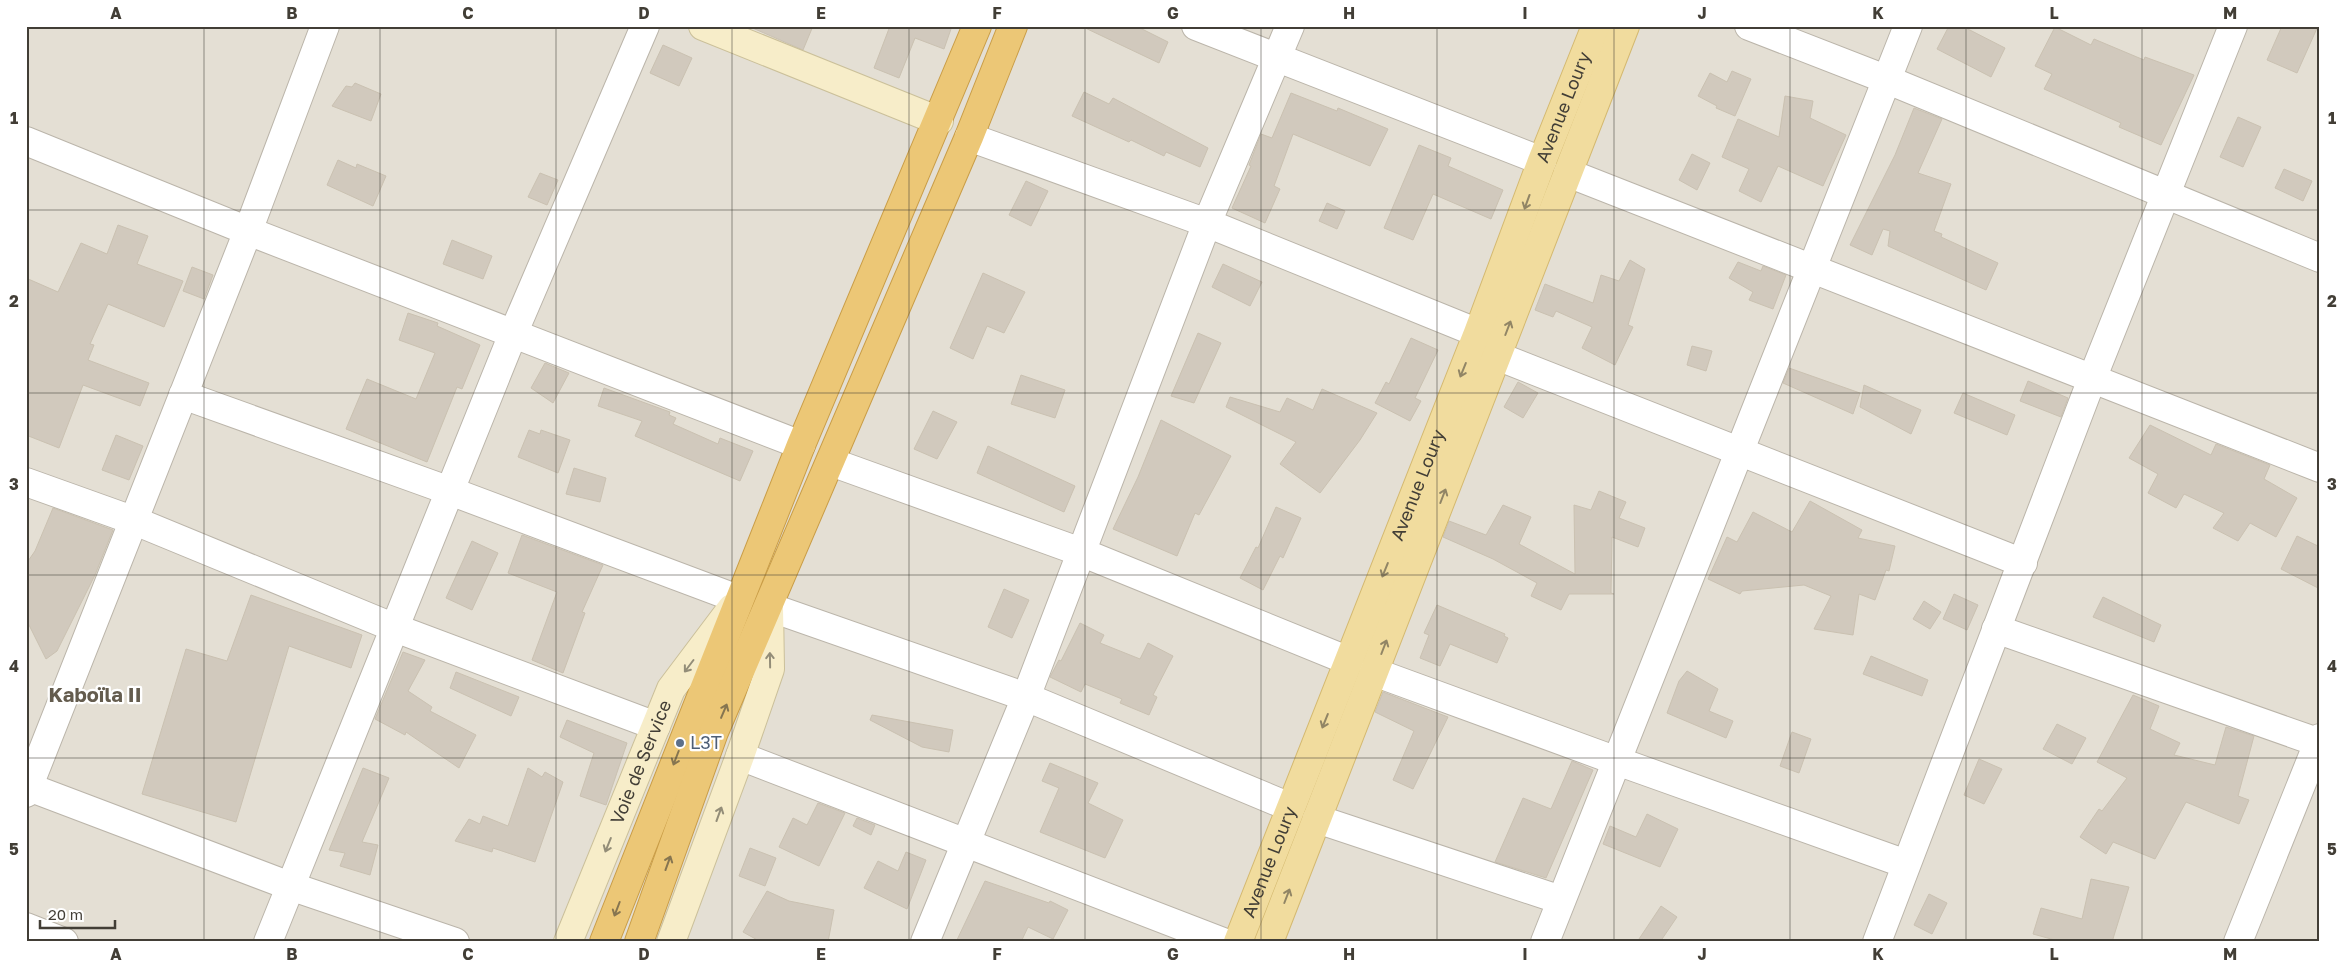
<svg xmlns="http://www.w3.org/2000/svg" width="2346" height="968" font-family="'Golos Text',sans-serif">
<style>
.residential{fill:#e4dfd4}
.building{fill:#d1c9bd;stroke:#cac1b1}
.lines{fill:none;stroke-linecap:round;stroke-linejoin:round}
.street-casing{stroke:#bbb5aa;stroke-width:30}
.secondary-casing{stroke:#cbc09a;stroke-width:30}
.primary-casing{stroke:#d4b970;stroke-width:30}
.highway-casing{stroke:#c99d47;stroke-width:30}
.street{stroke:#fff;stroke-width:28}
.secondary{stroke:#f7edc9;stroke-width:28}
.primary{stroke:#f1dc9e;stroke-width:28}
.highway{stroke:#ecc776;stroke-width:28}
.oneway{stroke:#918565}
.oneway2{stroke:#938d78}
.oneway3{stroke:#867550}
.grid{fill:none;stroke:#423e36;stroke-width:1;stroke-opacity:0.55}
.service-dot{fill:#5c6f8a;stroke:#fff;stroke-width:2}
.labels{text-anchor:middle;stroke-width:4.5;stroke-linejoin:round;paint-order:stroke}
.street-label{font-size:18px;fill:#423e36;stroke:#fff}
.service-label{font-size:18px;fill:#4e5e75;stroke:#fff;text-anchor:start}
.quarter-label{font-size:20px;font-weight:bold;fill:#645c4e;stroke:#fff}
.neatline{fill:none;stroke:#423e36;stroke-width:2}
.grid-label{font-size:16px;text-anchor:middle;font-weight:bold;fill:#423e36}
</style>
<rect width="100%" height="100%" fill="#f0ede6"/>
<!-- residential -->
<rect class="residential" x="26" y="26" width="2294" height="916"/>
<!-- building -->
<g class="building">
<polygon points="748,26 813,26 803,50"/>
<polygon points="890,26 952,26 944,49 915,38 899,78 874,68"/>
<polygon points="1081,26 1136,26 1168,42 1159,63"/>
<polygon points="1949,26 1962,26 2005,48 1991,77 1937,49"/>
<polygon points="2282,26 2318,26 2297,73 2267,60"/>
<polygon points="2055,27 2091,45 2094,39 2144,60 2145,57 2194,75 2161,145 2119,127 2121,123 2044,89 2052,74 2035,66"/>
<polygon points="663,45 692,58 679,86 650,73"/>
<polygon points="1732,71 1751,79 1735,116 1716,108 1717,106 1698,96 1710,73 1727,82"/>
<polygon points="355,83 381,94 371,121 332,106 346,86 352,87"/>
<polygon points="1084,92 1109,104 1113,98 1208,148 1200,167 1166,152 1164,156 1131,140 1129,142 1072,116"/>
<polygon points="1291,93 1337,111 1338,108 1388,129 1370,166 1293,134 1274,186 1280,189 1265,223 1232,208 1251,166 1249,165 1261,134 1272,138"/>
<polygon points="1785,96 1813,101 1810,118 1846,135 1823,186 1778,166 1761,202 1739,191 1749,169 1722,157 1738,119 1779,137"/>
<polygon points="1914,108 1942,119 1918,173 1951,184 1934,231 1942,234 1941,237 1998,263 1986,290 1888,246 1890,231 1883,229 1872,255 1850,245 1895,155"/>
<polygon points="2238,117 2261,127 2243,167 2220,157"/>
<polygon points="1419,145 1451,158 1448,166 1503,190 1491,219 1433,194 1413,240 1384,228"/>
<polygon points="1692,154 1710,163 1697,190 1679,180"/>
<polygon points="338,160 356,168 357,164 386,176 373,206 327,185"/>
<polygon points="2284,169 2312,181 2303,201 2275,188"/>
<polygon points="540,173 558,180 547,205 528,197"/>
<polygon points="1026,181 1048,191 1031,226 1009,215"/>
<polygon points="1327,203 1345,211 1337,229 1319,221"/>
<polygon points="118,225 148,236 137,264 183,281 164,327 108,304 90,344 94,345 88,360 149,383 140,406 83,385 59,448 26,435 26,278 58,292 81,243 107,254"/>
<polygon points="452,240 492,256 483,279 443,264"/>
<polygon points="1630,260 1645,269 1628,325 1633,327 1615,365 1582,348 1592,327 1556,311 1553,317 1535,310 1545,284 1593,303 1601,275 1619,281"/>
<polygon points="1738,262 1761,271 1763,266 1786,275 1773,309 1749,300 1753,292 1729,278"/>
<polygon points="1223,264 1262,282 1250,306 1212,287"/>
<polygon points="192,267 213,275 204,299 183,291"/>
<polygon points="983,273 1025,292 1004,333 987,326 973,359 950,348"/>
<polygon points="408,313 438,323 437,326 480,345 462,389 457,387 427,462 346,429 367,379 416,399 435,353 399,340"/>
<polygon points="1198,333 1221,343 1194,403 1171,396"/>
<polygon points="1411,338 1438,350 1415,398 1421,401 1410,421 1375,403 1386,382 1389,384"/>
<polygon points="1692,346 1712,351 1706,371 1687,365"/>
<polygon points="545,363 569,373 553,403 531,388"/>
<polygon points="1789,368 1860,393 1853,414 1783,383"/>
<polygon points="1021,375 1065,390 1055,418 1011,404"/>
<polygon points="2028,381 2068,398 2061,417 2020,401"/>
<polygon points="1518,382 1538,393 1523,418 1504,407"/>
<polygon points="1864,385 1921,410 1911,434 1860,407"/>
<polygon points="604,388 670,412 669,415 676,418 673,424 718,444 720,438 753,451 740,481 635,436 642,421 598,406"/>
<polygon points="1322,389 1377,413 1360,440 1320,493 1280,464 1296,442 1226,407 1230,397 1280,412 1287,398 1313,410"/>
<polygon points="1963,393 2015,415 2007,435 1954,413"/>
<polygon points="933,411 957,422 937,459 914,449"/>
<polygon points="1161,420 1231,456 1199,515 1195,513 1177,556 1113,529 1138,477"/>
<polygon points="2150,425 2211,455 2216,444 2270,465 2264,479 2297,498 2276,537 2250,523 2238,541 2213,528 2224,513 2184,494 2176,508 2148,493 2158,474 2129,458"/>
<polygon points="529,430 540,434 541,430 570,440 558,473 518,457"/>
<polygon points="116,435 143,446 129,480 102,470"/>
<polygon points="988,446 1075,486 1064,512 977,473"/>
<polygon points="574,468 606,478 600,502 566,494"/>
<polygon points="1599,491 1626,502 1619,518 1645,528 1638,547 1612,537 1611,593 1614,594 1569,594 1561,610 1531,596 1537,583 1493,559 1443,537 1449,521 1486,535 1503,505 1531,517 1519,544 1575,574 1574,505 1591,510"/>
<polygon points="1810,501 1862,530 1858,538 1895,546 1889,571 1886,570 1875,600 1859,594 1853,635 1814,629 1831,596 1804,585 1742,591 1740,594 1708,579 1727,537 1737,542 1753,512 1792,532"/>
<polygon points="1276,507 1301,518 1283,558 1280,556 1263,590 1240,578 1256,547 1258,548"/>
<polygon points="53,508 113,530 95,575 57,651 46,659 26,619 26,564 35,551"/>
<polygon points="522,535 603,565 582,612 585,613 563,673 532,660 557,592 508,573"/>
<polygon points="2297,536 2320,547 2320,589 2281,569"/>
<polygon points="472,541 498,553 472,610 446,598"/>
<polygon points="1004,589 1029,600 1012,638 988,627"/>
<polygon points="1954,594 1978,605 1967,630 1943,619"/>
<polygon points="251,595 362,635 351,668 289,646 236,822 142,794 186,649 227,661"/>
<polygon points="2103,597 2161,625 2154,642 2093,617"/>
<polygon points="1924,601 1941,612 1930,629 1913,619"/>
<polygon points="1437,605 1505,634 1504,636 1508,638 1497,663 1450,644 1440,666 1420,658 1429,635 1424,633"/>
<polygon points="1080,623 1104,635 1100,643 1140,659 1148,643 1173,656 1153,695 1157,697 1149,715 1120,703 1122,699 1085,684 1081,692 1050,677 1059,660 1061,661"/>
<polygon points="403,652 425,660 408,691 432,707 430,711 476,735 459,768 406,732 405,735 375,719"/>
<polygon points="1871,656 1928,680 1922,696 1863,674"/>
<polygon points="1687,671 1718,689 1709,711 1733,721 1726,738 1667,713 1679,681"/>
<polygon points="456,672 519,697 511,716 450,688"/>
<polygon points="1383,692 1448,717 1413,789 1393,780 1414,731 1375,712"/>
<polygon points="2133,695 2159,706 2150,729 2180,743 2174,755 2215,765 2226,727 2254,736 2238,796 2249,800 2239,824 2186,802 2155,859 2113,842 2106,854 2080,837 2099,809 2102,811 2127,778 2097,762"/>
<polygon points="872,715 953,730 949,752 922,747 870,720"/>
<polygon points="567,720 627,743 606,805 580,796 594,753 560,737"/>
<polygon points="2057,724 2086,738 2072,764 2043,749"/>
<polygon points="1792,732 1811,739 1799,773 1780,766"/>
<polygon points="1979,759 2002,769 1984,804 1964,795"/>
<polygon points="1572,761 1593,770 1546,878 1495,862 1523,798 1551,809"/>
<polygon points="1050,763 1098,783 1088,803 1123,820 1105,858 1040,832 1059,788 1042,781"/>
<polygon points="363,768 389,778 362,842 378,845 370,875 340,866 345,853 329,850"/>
<polygon points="528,768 542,777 545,772 563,782 535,862 493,848 492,852 455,841 469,819 480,824 483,816 508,826"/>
<polygon points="818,803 845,813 819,866 779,847 793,818 807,825"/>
<polygon points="1647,814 1678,829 1660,867 1603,844 1610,826 1636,837"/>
<polygon points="857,818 875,825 871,835 853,826"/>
<polygon points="750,848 776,858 765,886 739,876"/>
<polygon points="906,852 926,860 907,909 864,888 878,861 898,871"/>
<polygon points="2091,879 2129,887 2112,942 2062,942 2033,934 2041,908 2082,919"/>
<polygon points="985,881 1049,903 1050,901 1068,910 1053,939 1028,927 1021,942 956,942"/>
<polygon points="767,891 789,901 834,910 828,942 761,942 743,932"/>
<polygon points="1929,894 1947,903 1932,934 1914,925"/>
<polygon points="1661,906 1677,917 1660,942 1637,942"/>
</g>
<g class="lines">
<defs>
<g id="street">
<polyline points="1196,26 1542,161"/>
<polyline points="1749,26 1888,80 2320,258"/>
<polyline points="969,137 1207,223 1478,333"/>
<polyline points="26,141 248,231 801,445"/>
<polyline points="1568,173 2320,468"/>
<polyline points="1497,356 2023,563"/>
<polyline points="183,395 450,491 738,599"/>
<polyline points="831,462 1081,552 1349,661"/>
<polyline points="26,482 135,521 395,628 656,726"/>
<polyline points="769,607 1026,697 1290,807"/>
<polyline points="1996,629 2320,743"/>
<polyline points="1374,672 1617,761 1906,864"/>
<polyline points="740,756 1223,942"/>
<polyline points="26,786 290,886 455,942"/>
<polyline points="26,793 248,231 325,26"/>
<polyline points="1317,819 1561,900"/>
<polyline points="26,927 64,942"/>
<polyline points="268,942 513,334 645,26"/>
<polyline points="925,942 1026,697 1207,223 1290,26"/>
<polyline points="1545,942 1908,26"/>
<polyline points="1877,942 2092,379 2233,26"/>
<polyline points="2238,942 2320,738"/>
</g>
<g id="secondary">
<polyline points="703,26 939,121"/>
<path id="s1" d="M568 942 671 689 732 608"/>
<polyline points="671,942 740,756 770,669 769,607"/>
</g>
<g id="primary">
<path id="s2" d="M1238 942 1478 333 1542 161 1596 26"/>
<polyline points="1269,942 1625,26"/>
</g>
<g id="highway">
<polyline points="604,942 801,445 977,26"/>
<polyline points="639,942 714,732 969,137 1013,26"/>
</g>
</defs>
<!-- street casing -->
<use href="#street" class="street-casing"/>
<!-- secondary casing -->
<use href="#secondary" class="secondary-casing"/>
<!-- primary casing -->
<use href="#primary" class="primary-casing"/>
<!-- highway casing -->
<use href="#highway" class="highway-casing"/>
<!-- street -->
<use href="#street" class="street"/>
<!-- secondary -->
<use href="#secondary" class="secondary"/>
<!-- primary -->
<use href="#primary" class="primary"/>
<!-- highway -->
<use href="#highway" class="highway"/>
</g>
<!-- one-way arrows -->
<defs><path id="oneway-shaft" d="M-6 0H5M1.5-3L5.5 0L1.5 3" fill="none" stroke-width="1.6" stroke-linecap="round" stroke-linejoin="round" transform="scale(1.25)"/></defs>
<g class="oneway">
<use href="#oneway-shaft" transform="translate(1527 202) rotate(110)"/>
<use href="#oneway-shaft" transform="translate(1508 328) rotate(-69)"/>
<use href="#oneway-shaft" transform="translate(1463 370) rotate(112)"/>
<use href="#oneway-shaft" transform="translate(1443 496) rotate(-69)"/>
<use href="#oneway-shaft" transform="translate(1385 570) rotate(112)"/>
<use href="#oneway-shaft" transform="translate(1384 647) rotate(-69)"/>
<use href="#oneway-shaft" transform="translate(1325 721) rotate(112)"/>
<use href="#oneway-shaft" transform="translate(1287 896) rotate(-69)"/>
</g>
<g class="oneway2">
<use href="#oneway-shaft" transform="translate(770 660) rotate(-91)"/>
<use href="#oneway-shaft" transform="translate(689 666) rotate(127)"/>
<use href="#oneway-shaft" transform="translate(719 814) rotate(-70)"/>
<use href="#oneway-shaft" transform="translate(608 845) rotate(112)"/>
</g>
<g class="oneway3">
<use href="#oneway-shaft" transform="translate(724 711) rotate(-67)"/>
<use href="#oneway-shaft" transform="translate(676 758) rotate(111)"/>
<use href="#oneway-shaft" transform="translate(668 863) rotate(-70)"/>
<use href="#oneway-shaft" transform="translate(617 909) rotate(111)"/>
</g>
<!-- grid -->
<path class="grid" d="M204 26V942M380 26V942M556 26V942M732 26V942M909 26V942M1085 26V942M1261 26V942M1437 26V942M1614 26V942M1790 26V942M1966 26V942M2142 26V942M26 210H2320M26 393H2320M26 575H2320M26 758H2320"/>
<!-- markers -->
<circle class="service-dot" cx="680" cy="743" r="5"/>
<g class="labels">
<!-- street labels -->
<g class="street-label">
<text dy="6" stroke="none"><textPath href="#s2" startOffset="896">Avenue Loury</textPath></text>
<text dy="6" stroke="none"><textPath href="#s2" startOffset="491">Avenue Loury</textPath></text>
<text dy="6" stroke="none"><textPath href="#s1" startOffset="194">Voie de Service</textPath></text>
<text dy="6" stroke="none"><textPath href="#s2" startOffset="86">Avenue Loury</textPath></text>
</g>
<!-- service labels -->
<g class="service-label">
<text x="690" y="749">L3T</text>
</g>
<!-- quarter labels -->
<g class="quarter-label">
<text x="95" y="702">Kaboïla II</text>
</g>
</g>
<!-- border -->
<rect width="2346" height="968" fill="none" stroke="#ffffff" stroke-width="55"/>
<!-- scale -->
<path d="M40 920v8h75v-8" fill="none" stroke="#423e36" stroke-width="2.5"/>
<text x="48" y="920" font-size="15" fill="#423e36" stroke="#ffffff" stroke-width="4" paint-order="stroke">20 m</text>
<rect x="28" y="28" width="2290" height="912" class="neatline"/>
<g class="grid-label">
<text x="116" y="19">A</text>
<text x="292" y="19">B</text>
<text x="468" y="19">C</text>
<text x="644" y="19">D</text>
<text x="821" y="19">E</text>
<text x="997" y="19">F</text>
<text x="1173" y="19">G</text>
<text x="1349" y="19">H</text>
<text x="1525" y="19">I</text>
<text x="1702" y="19">J</text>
<text x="1878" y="19">K</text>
<text x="2054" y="19">L</text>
<text x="2230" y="19">M</text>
<text x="14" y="124">1</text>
<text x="2332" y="124">1</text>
<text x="14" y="307">2</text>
<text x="2332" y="307">2</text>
<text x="14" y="490">3</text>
<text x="2332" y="490">3</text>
<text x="14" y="672">4</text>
<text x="2332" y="672">4</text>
<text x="14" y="855">5</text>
<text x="2332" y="855">5</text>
<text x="116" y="960">A</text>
<text x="292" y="960">B</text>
<text x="468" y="960">C</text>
<text x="644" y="960">D</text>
<text x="821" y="960">E</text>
<text x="997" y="960">F</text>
<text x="1173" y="960">G</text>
<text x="1349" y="960">H</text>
<text x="1525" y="960">I</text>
<text x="1702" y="960">J</text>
<text x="1878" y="960">K</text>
<text x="2054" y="960">L</text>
<text x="2230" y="960">M</text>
</g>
</svg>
